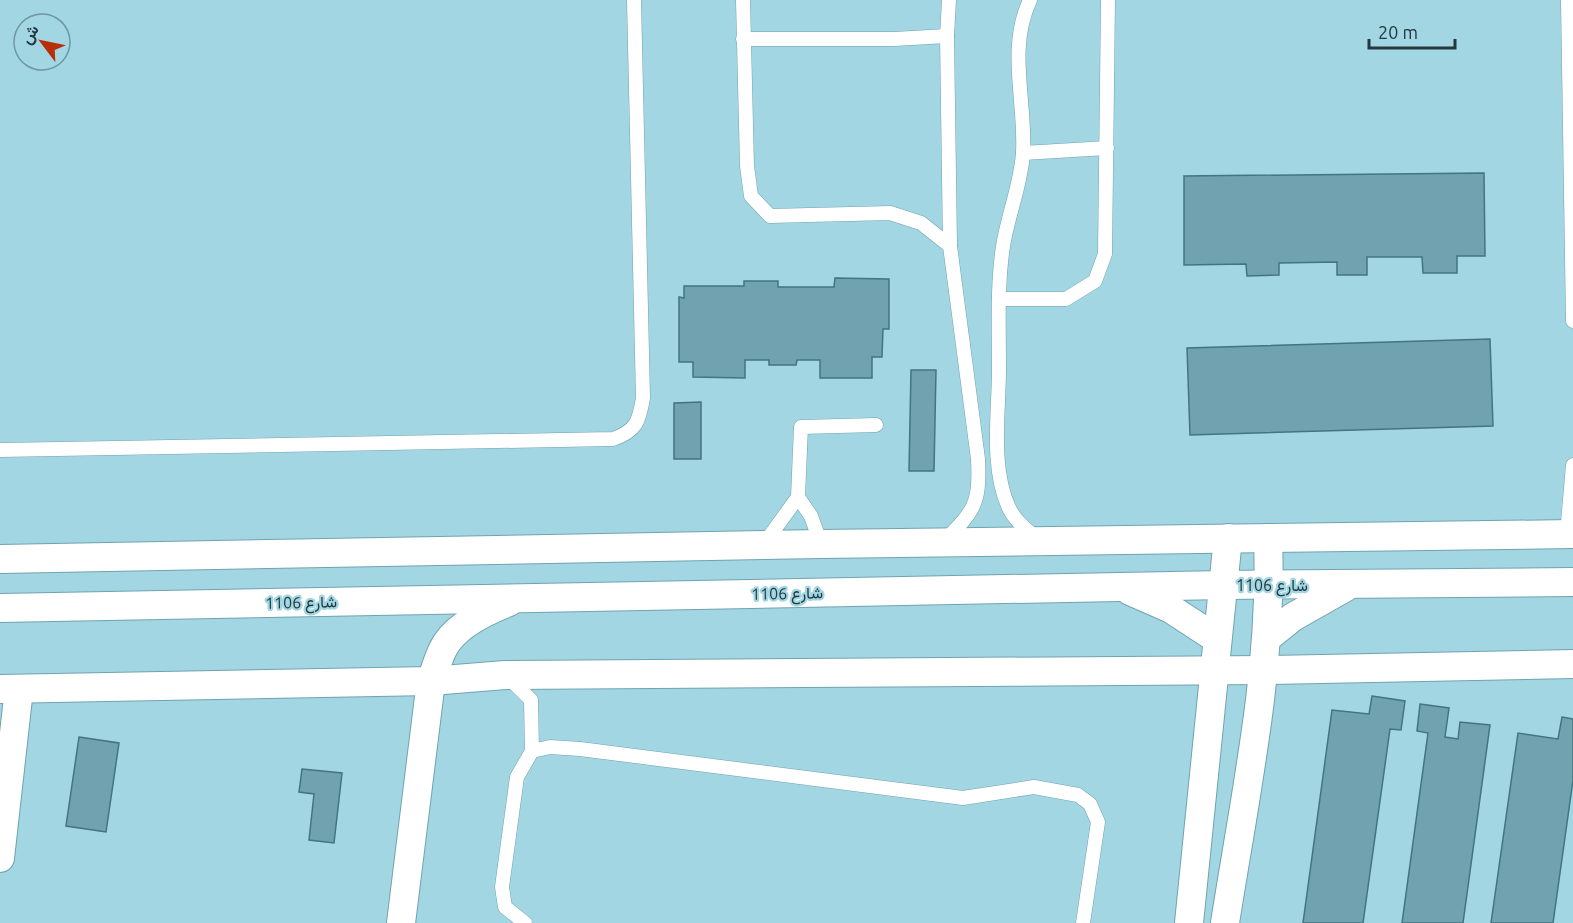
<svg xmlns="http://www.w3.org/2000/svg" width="1573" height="923" font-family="Ubuntu,Vazirmatn,sans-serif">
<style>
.building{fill:#70a3af;stroke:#437581;stroke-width:1.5}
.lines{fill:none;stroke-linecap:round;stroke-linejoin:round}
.lane-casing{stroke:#70a3b0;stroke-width:15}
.street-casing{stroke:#70a3b0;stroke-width:30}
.lane{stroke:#fff;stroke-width:14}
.street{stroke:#fff;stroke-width:28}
.labels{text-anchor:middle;stroke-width:4.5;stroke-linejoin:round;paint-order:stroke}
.street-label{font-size:16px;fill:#23393e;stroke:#a2d6e3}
</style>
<rect width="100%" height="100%" fill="#a2d6e3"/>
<!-- building -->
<g class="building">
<polygon points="1484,173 1485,256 1457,256 1457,273 1423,273 1422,257 1367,257 1367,275 1337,275 1337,262 1279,263 1279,275 1247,276 1246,264 1184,265 1184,176"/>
<polygon points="835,278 889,279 889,329 883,329 882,357 872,357 872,378 820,378 820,360 797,360 796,365 769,365 769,360 745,360 745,378 693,377 693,362 679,362 679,297 684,298 684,286 744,286 744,281 778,281 778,287 834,287"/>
<polygon points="1490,339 1493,426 1190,435 1187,348"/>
<polygon points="911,370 936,370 934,471 909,471"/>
<polygon points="701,402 701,459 674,459 674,403"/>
<polygon points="1372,696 1405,701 1401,730 1390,729 1363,923 1303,923 1332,710 1369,714"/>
<polygon points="1420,704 1449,708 1445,737 1458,739 1460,722 1490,725 1463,923 1402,923 1428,733 1417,731"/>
<polygon points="1562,717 1573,719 1573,780 1553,923 1491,923 1518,733 1558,739"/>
<polygon points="79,737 119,743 106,832 66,826"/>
<polygon points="302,769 342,773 334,843 309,840 314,794 299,792"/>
</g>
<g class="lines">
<defs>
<g id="lane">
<polyline points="743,0 747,166 751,196 770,216 890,213 921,223 950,246"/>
<path d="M1030 0C1007 49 1026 101 1023 153 1021 184 1008 215 1003 246 997 286 999 328 999 369 999 412 990 467 1009 508 1015 521 1026 529 1036 538"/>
<polyline points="1568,0 1573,321"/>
<polyline points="743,39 894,39 947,36"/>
<polyline points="1023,153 1107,148"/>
<polyline points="999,299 1066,299 1095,281 1105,254 1108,0"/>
<path d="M0 450 613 439C636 431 639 422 643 398L634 0"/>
<polyline points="798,497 811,516 821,544"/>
<polyline points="1567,534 1573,465"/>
<path d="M944 541C975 510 980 504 978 459L950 246 947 36 949 0"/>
<polyline points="764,544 798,497 801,427 876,425"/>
<polyline points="509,678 531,700 532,751"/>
<polyline points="525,923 505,907 502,887 517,777 532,751 550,747 580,749 963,798 1034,787 1078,795 1090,804 1098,822 1083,923"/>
</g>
<g id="street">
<polyline points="0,559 821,544 1573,534"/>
<polyline points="1130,591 1171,609 1217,639"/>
<polyline points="0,608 1224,585 1573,582"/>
<polyline points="1268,637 1293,617 1346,587"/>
<polyline points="0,689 431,681 505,675 1265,670 1573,664"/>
<polyline points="0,858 19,689"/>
<path d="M401 923 431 681C435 670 438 659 443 649 454 626 486 611 509 602"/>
<polyline points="1189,923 1228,538"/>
<path d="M1225 923C1245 795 1273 668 1268 538"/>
</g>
</defs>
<!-- lane casing -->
<use href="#lane" class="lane-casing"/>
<!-- street casing -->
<use href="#street" class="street-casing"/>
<!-- lane -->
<use href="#lane" class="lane"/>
<!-- street -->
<use href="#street" class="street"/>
</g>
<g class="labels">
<!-- street labels -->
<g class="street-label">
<text x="1272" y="591">شارع 1106</text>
<text transform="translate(787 593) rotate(-1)" y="6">شارع 1106</text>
<text transform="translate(301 602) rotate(-1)" y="6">شارع 1106</text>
</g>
</g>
<!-- north arrow -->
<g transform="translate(42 42) rotate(302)"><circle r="28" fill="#a2d6e3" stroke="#6f97a1" stroke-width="1.5"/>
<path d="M0-4.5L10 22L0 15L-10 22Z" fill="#b82e06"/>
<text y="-9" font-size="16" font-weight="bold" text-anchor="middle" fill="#23393e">ش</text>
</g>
<!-- scale -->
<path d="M1369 39v9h86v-9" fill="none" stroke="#23393e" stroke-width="3"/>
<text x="1378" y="39" font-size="18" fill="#23393e" stroke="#a2d6e3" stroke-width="4.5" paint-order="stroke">20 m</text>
</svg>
